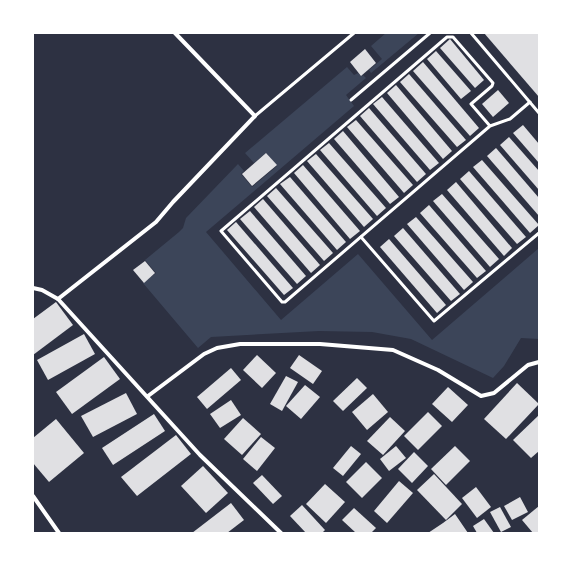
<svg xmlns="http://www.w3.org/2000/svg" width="572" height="566" font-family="Ubuntu,sans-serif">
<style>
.green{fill:#3c4559}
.building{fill:#e0e0e3}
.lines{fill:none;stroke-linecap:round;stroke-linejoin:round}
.service{stroke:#fff;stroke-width:3}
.minor{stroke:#fff;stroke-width:4}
</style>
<rect width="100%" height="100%" fill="#2d3142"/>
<!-- green -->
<g class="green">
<polygon points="386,33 419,33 371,73 369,70 382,59 371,46"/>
<polygon points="347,67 354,75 358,73 361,76 363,75 366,78 346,95 354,106 206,232 281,320 358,254 432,340 539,248 539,339 521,338 504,366 493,378 411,339 372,332 319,331 211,337 198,348 143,283 156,273 145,260 179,232 183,228 186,218 238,164 244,171 241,174 252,187 277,166 266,153 254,163 245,153"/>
</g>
<!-- building -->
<g class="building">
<polygon points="484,33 539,33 539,97"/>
<polygon points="450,39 484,80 475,88 440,48"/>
<polygon points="365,49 376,63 361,76 350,62"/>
<polygon points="436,51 471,91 461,99 427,59"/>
<polygon points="423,62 479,128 470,136 413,71"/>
<polygon points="409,74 466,140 457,147 400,82"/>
<polygon points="396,85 452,151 443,159 387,93"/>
<polygon points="498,90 509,103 493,117 482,104"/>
<polygon points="382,97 439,163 430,170 373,104"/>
<polygon points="369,108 426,174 417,182 360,116"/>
<polygon points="356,120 413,185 404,193 347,127"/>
<polygon points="523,125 539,144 539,163 513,133"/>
<polygon points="343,131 399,197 390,204 334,139"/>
<polygon points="509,137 539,171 539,190 500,145"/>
<polygon points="329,143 386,208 377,216 320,150"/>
<polygon points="496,148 539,198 539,216 487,156"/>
<polygon points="266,153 277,165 252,186 242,174"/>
<polygon points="316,154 373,219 364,227 307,161"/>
<polygon points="482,160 539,225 530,233 473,167"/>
<polygon points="303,165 360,231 350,239 294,173"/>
<polygon points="469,171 526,237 517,244 460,179"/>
<polygon points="290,177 346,242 337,250 280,184"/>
<polygon points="456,182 512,248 504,256 447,190"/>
<polygon points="276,188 333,253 324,261 267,196"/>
<polygon points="442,194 499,259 490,267 433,201"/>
<polygon points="263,199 320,265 311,273 254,207"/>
<polygon points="429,205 486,271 477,278 420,213"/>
<polygon points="250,211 306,276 297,284 240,219"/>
<polygon points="416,217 473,282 464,290 407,224"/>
<polygon points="236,222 293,288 284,295 227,230"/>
<polygon points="403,228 460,294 451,301 394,236"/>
<polygon points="389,239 446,305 437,313 380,247"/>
<polygon points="145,261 155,273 144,283 133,270"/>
<polygon points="56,302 73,325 33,355 33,319"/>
<polygon points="84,334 95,354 48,380 37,360"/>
<polygon points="257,355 276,373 262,388 243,370"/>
<polygon points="299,355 322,371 313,384 290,368"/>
<polygon points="104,357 120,379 72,414 56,392"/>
<polygon points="231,368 241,380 207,409 197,397"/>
<polygon points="286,376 298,382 282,411 270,404"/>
<polygon points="357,378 367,388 343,411 333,401"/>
<polygon points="517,383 539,404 506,439 484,419"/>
<polygon points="305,385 320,397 301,419 286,406"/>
<polygon points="448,387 468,405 452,422 432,404"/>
<polygon points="126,393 137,414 93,437 81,416"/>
<polygon points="373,394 388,412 367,430 352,412"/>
<polygon points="231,400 241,415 220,428 210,414"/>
<polygon points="428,412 442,426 418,450 404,436"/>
<polygon points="154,414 165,431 113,465 102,448"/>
<polygon points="539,415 539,451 531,458 513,440"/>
<polygon points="390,417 405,431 383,455 367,441"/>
<polygon points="243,418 261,434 242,455 224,439"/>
<polygon points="56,419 84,453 49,482 33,463 33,438"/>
<polygon points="176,435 191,454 137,496 121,477"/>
<polygon points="261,437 275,448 257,471 243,459"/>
<polygon points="351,446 361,454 343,476 333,468"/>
<polygon points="396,446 406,458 389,471 380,459"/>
<polygon points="455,446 470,461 446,485 431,469"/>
<polygon points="414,452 428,466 412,483 398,469"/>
<polygon points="366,462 382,478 362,498 346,482"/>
<polygon points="203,466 228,493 206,513 181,486"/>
<polygon points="434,474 462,504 446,520 417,490"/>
<polygon points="262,475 282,496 273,504 253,483"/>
<polygon points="399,481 413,493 387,523 374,511"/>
<polygon points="325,484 345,502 326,523 306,504"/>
<polygon points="476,487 491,507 477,518 462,498"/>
<polygon points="520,497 528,512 512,520 504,506"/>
<polygon points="231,503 244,520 227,533 192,533"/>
<polygon points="302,505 325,530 322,533 306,533 290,516"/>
<polygon points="539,506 539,533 533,533 522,520"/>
<polygon points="500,507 511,527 501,532 490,512"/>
<polygon points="354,508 376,528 371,533 356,533 342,520"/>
<polygon points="455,514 468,533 428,533 443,523"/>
<polygon points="484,519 494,533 477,533 473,526"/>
</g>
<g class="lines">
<!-- service -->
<g class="service">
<polyline points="471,33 539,113"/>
<polyline points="351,100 430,33"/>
<polyline points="255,116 354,33"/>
<polyline points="490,126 471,104 492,86 493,83 453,37 447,37 221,231 282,302 285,302 490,126 510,119 530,102"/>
<polyline points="361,237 434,321 539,233"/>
</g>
<!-- minor -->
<g class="minor">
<polyline points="33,288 42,290 58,299 200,455 281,533"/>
<polyline points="58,299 156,222 173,202 255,116 175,33"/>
<polyline points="148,396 204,354 217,348 240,344 320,344 393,350 438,370 481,396 494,393 528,365 539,362"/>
<polyline points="33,496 59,533"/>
</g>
</g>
<!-- border -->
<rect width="572" height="566" fill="none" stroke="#ffffff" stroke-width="68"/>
</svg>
